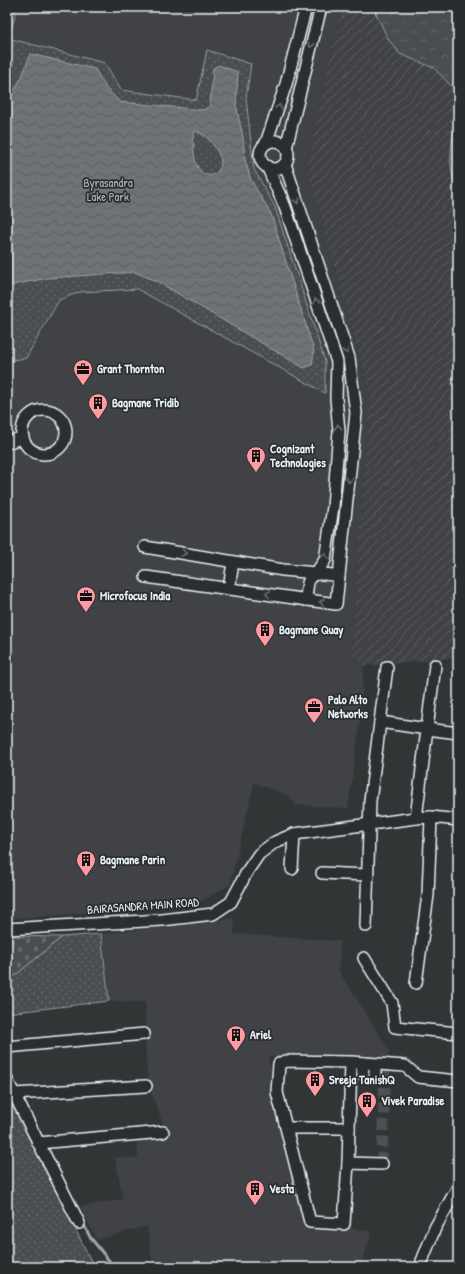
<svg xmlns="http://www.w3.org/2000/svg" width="465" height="1274" font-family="'Patrick Hand',sans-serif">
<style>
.built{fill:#3f4244}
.industrial{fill:url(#industrial-furrows)}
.grass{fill:url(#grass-dots);stroke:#989fa4}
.forest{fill:url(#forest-crowns);stroke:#989fa4}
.cemetery{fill:url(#cemetery-stones);stroke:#989fa4}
.garden{fill:#494d4f;stroke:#989fa4}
.water{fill:url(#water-waves);stroke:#9fa5aa;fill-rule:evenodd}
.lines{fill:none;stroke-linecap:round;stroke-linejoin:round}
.stream{stroke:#9fa5aa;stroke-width:3}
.minor-tunnel{stroke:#4d5153;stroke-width:11;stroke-dasharray:11 5.5;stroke-linecap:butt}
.minor-casing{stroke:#e8f1f8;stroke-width:14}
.minor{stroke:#2a2d2e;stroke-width:11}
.oneway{stroke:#6c7275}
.labels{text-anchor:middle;stroke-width:3.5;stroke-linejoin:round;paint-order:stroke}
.park-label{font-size:12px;fill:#b0b8bd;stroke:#2a2d2e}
.poi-label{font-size:12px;font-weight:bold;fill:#e8f1f8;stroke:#2a2d2e;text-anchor:start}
.street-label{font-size:12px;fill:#e8f1f8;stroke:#2a2d2e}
</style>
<defs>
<pattern id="industrial-furrows" width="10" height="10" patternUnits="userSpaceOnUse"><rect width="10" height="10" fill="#3f4244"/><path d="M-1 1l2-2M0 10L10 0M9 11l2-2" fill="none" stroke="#5b5e60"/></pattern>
<pattern id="grass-dots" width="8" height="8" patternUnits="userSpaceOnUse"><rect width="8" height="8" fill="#494d4f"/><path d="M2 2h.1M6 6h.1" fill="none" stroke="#636769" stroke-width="1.8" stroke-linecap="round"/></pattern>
<pattern id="forest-crowns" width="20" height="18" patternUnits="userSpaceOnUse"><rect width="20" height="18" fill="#494d4f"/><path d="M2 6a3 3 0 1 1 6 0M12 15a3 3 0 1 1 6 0" fill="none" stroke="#636769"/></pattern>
<pattern id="cemetery-stones" width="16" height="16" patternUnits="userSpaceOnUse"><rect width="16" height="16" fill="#494d4f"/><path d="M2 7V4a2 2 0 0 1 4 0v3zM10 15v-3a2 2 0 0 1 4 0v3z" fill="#636769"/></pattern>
<pattern id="water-waves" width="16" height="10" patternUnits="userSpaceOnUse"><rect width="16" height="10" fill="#6e7376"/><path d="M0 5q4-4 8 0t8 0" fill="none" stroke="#5a5e60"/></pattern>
</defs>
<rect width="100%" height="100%" fill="#323536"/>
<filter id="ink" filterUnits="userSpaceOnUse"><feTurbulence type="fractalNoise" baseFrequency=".025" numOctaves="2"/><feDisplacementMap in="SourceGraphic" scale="8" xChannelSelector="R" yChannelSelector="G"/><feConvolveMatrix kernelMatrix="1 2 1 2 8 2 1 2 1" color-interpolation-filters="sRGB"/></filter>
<g filter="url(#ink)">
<!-- built -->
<g class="built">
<polygon points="7,7 341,7 306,168 370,394 351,653 364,666 360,721 348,808 296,805 287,795 254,783 230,885 196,904 7,919 7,361 26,358 59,300 80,292 137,289 325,393 275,207 254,169 246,98 251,64 196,100 121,90 105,63 7,38"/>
<polygon points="234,918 234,934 340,941 339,971 389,1050 387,1061 268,1057 309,1223 372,1231 361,1267 153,1267 147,1226 97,1240 80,1207 123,1199 115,1157 138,1158 137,1137 167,1135 151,1092 146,1067 145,1002 109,1001 101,934"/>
</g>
<!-- industrial -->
<polygon class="industrial" points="341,7 458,7 458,658 364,666 351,653 370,394 306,168"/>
<!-- grass -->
<g class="grass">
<polygon points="7,38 105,63 121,90 196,100 207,50 251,64 246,98 254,169 275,207 325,361 325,393 137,289 80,292 59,300 26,358 7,361"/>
<polygon points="101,934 109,1001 7,1013 7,982 62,937"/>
<polygon points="7,1090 94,1267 7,1267"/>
</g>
<!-- forest -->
<g class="forest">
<polygon points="373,7 458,7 458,107 455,90 434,68 400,54 388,39"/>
<path d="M458 108V190C444 166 454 133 458 108Z"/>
</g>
<!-- cemetery -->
<polygon class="cemetery" points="7,936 62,937 7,982"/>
<!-- garden -->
<polygon class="garden" points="7,10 16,12 11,31 7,30"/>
<!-- water -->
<path class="water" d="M30 54 95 69 106 88 120 102 203 110 210 106 213 68 219 65 238 72 236 105 243 137 245 160 251 180 271 214 314 351 312 365 304 368 158 282 135 272 48 278 7 286V96C20 88 25 68 30 54ZM195 131C203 134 209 139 214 146 238 177 191 193 194 144L192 141Z"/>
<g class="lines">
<!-- stream -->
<polyline class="stream" points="83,1223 90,1237 114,1267"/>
<!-- minor-tunnel -->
<polyline class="minor-tunnel" points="382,1164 385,1066"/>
<defs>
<g id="minor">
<circle cx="274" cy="155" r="14"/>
<polyline points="266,143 286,84 306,7"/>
<polyline points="286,148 321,7"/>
<circle cx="44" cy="432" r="22"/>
<polyline points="7,443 23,437"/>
<polyline points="145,547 283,570 316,573 325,560 333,507 339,431 336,398 337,362 285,207 267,166"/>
<polyline points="146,577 336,604 356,413 349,358 285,164"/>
<polyline points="229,589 233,562"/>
<path d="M306 600C308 570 311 572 339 576"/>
<polyline points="380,722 427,729 435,665"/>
<polyline points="416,818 427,729 458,733"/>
<polyline points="292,869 294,834"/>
<polyline points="322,873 367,875"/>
<polyline points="366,926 370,801 387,667"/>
<polyline points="7,929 162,920 213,914 231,902 248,870 259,854 275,842 294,834 416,818 431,817 458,820"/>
<polyline points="364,958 392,1003 395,1027 458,1033"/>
<polyline points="416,983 428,895 431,817"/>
<polyline points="7,1047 144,1034"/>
<polyline points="351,1062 348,1163 344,1224 310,1222 277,1092 279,1064 285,1061 351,1062 405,1066 418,1077 458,1081"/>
<polyline points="362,1063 363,1074"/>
<polyline points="375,1065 375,1075"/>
<polyline points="7,1080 79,1223"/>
<polyline points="14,1094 146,1086"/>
<polyline points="287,1128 349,1128"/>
<polyline points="38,1143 163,1132"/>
<polyline points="348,1163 382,1164"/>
<polyline points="422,1261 435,1228 458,1187"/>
</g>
</defs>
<!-- minor casing -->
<use href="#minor" class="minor-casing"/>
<!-- minor -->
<use href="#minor" class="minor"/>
</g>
<!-- one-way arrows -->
<defs><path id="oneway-chevron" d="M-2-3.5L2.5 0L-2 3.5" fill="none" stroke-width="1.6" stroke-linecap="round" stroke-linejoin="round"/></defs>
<g class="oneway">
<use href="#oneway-chevron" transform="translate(311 45) rotate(104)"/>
<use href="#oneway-chevron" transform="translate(279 107) rotate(-73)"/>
<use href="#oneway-chevron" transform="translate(297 201) rotate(72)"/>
<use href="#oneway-chevron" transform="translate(316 301) rotate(-109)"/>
<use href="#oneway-chevron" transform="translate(346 351) rotate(72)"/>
<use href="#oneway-chevron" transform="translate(338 427) rotate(-93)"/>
<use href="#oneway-chevron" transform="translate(349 480) rotate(96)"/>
<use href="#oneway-chevron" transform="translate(184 553) rotate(10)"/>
<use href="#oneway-chevron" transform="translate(325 556) rotate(-78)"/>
<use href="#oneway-chevron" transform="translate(268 594) rotate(-171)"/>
<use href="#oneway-chevron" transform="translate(322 602) rotate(-173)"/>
</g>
</g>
<!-- icons -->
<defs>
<symbol id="office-pin" viewBox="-11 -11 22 30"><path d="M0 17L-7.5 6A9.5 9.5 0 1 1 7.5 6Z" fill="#ff9aa2" stroke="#2a2d2e"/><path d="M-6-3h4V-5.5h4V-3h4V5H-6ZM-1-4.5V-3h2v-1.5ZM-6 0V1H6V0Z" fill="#111"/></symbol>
<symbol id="building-pin" viewBox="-11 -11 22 30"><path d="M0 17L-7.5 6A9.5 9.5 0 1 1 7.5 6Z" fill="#ff9aa2" stroke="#2a2d2e"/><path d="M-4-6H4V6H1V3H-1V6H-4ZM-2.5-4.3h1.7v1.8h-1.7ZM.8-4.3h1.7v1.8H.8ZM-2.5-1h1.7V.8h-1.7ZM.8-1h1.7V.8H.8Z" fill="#111"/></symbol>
</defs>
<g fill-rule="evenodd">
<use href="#office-pin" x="72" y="358" width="22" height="30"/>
<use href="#building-pin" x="87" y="392" width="22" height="30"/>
<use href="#building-pin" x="245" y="445" width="22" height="30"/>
<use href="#office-pin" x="75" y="585" width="22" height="30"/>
<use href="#building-pin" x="254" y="619" width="22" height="30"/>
<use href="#office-pin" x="303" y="696" width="22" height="30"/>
<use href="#building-pin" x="75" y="849" width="22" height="30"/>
<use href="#building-pin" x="225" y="1024" width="22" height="30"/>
<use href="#building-pin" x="304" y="1069" width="22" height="30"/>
<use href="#building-pin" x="356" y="1090" width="22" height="30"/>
<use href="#building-pin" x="244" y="1178" width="22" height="30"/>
</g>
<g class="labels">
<!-- park labels -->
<g class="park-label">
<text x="108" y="187">Byrasandra<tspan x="108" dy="14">Lake Park</tspan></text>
</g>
<!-- poi labels -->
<g class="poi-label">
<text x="97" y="373">Grant Thornton</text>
<text x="112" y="407">Bagmane Tridib</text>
<text x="270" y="453">Cognizant<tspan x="270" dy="14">Technologies</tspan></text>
<text x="100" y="600">Microfocus India</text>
<text x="279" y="634">Bagmane Quay</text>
<text x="328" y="704">Palo Alto<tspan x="328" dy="14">Networks</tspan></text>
<text x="100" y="864">Bagmane Parin</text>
<text x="250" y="1039">Ariel</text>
<text x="329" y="1084">Sreeja TanishQ</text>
<text x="381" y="1105">Vivek Paradise</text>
<text x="269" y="1193">Vesta</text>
</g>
<!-- street labels -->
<g class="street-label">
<text transform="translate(143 906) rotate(-4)" y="4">BAIRASANDRA MAIN ROAD</text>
</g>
</g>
<!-- margin -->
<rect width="465" height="1274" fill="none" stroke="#2a2d2e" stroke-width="24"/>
<rect x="12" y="12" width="441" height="1250" fill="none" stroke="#e8f1f8" stroke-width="1.5" filter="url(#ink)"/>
</svg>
